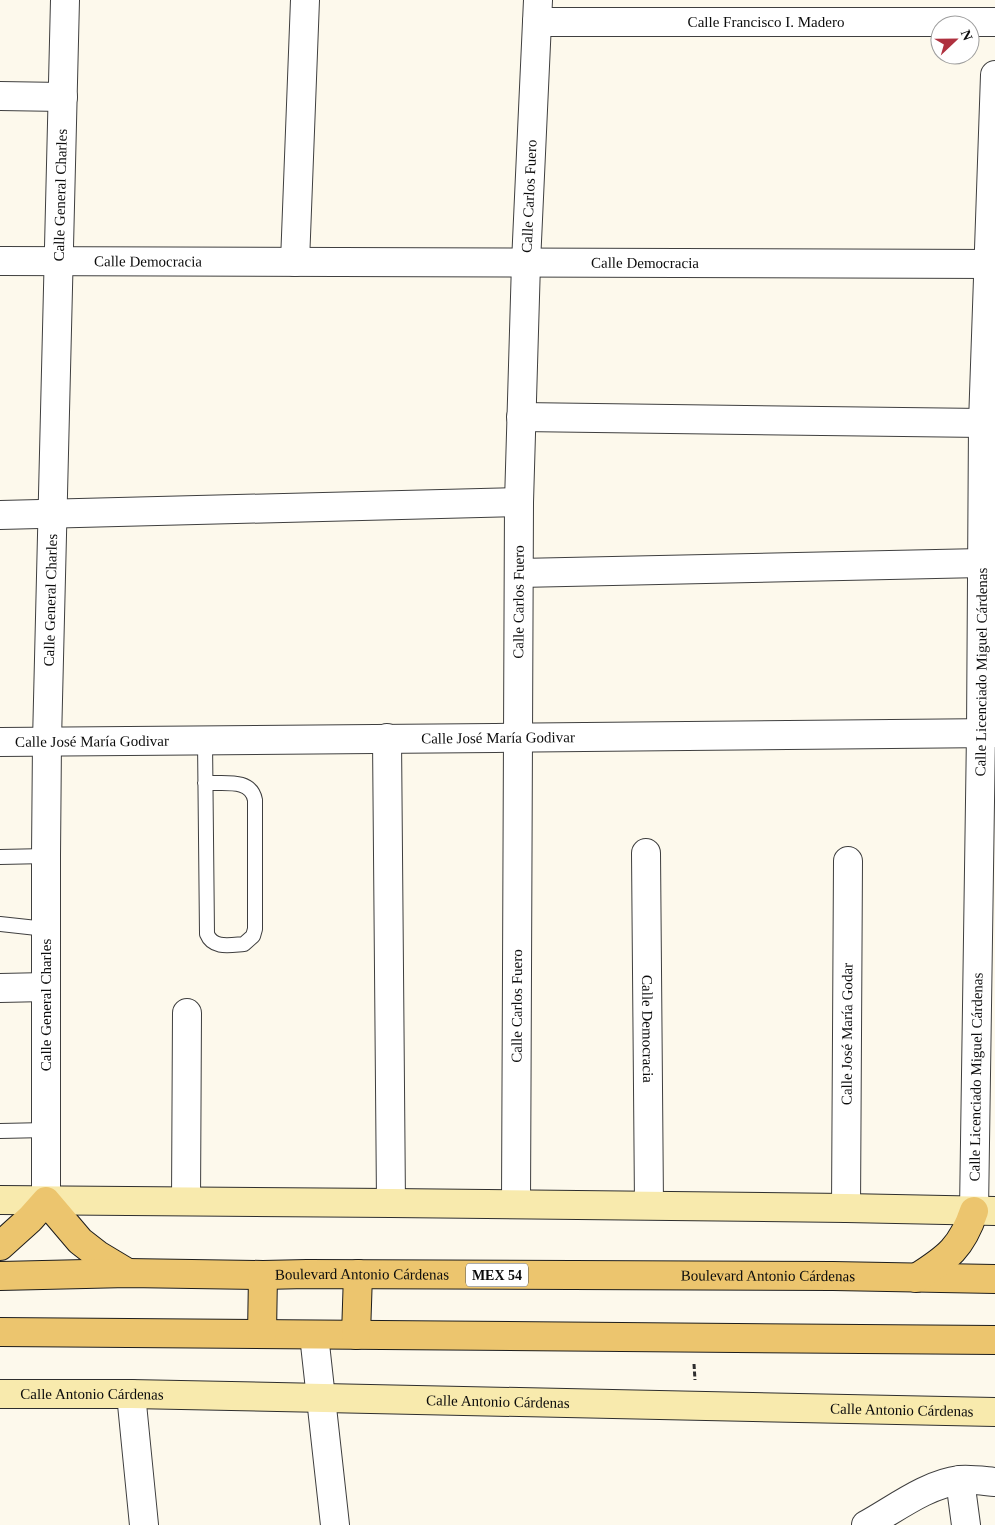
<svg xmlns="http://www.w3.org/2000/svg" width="995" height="1525" font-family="Georgia,serif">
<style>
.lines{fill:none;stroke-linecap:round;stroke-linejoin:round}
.lane-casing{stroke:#3f3f3f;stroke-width:16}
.street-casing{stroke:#3f3f3f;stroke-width:30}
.secondary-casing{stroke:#2e2e2e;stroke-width:30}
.primary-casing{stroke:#1d1d1d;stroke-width:30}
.path{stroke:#2e2e2e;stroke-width:3;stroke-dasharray:5 2.5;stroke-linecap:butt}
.lane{stroke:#fff;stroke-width:14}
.street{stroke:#fff;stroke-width:28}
.secondary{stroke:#f8eaad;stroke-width:28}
.primary{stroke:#ecc56e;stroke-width:28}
.labels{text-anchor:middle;stroke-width:5;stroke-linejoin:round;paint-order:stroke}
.shield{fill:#fff;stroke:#555;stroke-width:1}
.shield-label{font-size:14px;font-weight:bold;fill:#0c0c0c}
.street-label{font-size:15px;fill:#0c0c0c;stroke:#fff}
</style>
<rect width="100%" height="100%" fill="#fdf9ec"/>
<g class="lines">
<defs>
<g id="lane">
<path d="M205 741 207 934C213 949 230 945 244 944L253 936 255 929V800C251 778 224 784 205 783"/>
<polyline points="0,857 46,856"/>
<polyline points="0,924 46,929"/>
<polyline points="0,1131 46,1130"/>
</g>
<g id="street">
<path id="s1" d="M537 22H995"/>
<polyline points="0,96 63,97"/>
<path id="s2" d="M0 261 995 264"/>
<polyline points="295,262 305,0"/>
<polyline points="521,417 983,423"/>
<polyline points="0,515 519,502"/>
<polyline points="519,573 982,563"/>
<polyline points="387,738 391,1203"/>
<path id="s3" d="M0 742C332 740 663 736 995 733"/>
<path id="s4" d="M646 853 649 1205"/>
<polyline points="0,988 46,987"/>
<path id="s5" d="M46 1201V856L47 741 65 0"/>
<polyline points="186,1201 187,1013"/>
<path id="s6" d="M516 1204 519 502 526 263 538 0"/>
<path id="s7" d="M846 1208 848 861"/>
<path id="s8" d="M974 1211 981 733 983 423 995 75"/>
<polyline points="314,1335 335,1525"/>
<polyline points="131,1394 144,1525"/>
<polyline points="960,1480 966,1525"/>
<path d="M866 1525C895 1509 927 1484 960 1480 971 1479 984 1481 995 1482"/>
</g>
<g id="secondary">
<polyline points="0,1200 391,1203 846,1208 995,1211"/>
<path id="s9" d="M0 1394H131L995 1412"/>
</g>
<g id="primary">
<polyline points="0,1246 30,1219 46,1201 80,1241 98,1255 128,1273"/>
<path id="s10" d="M0 1276 128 1273 263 1275 307 1274 833 1276 995 1279"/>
<path d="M916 1278C948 1258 962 1247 974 1211"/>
<polyline points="0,1332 995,1340"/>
<polyline points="262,1334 263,1275"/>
<polyline points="356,1335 358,1274"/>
</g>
</defs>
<!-- lane casing -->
<use href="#lane" class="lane-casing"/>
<!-- street casing -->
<use href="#street" class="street-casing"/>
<!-- secondary casing -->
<use href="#secondary" class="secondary-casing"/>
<!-- primary casing -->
<use href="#primary" class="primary-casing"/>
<!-- path -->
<polyline class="path" points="694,1364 695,1380"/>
<!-- lane -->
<use href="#lane" class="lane"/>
<!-- street -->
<use href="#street" class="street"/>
<!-- secondary -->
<use href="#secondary" class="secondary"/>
<!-- primary -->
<use href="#primary" class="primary"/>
</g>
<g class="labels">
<!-- shield labels -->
<rect class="shield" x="466" y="1263.5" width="62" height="23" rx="4"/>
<g class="shield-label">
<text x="497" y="1280">MEX 54</text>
</g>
<!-- street labels -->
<g class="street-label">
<text dy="5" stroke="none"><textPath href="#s1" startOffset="229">Calle Francisco I. Madero</textPath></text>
<text dy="5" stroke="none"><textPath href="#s5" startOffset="1006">Calle General Charles</textPath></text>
<text dy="5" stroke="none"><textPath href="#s6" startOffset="1008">Calle Carlos Fuero</textPath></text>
<text dy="5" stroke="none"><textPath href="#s2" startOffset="148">Calle Democracia</textPath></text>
<text dy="5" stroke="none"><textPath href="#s2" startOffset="645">Calle Democracia</textPath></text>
<text dy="5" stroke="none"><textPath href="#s5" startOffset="601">Calle General Charles</textPath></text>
<text dy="5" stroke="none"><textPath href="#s6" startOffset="602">Calle Carlos Fuero</textPath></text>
<text dy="5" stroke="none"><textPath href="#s8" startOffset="539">Calle Licenciado Miguel Cárdenas</textPath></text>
<text dy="5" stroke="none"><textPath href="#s3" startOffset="498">Calle José María Godivar</textPath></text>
<text dy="5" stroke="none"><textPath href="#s3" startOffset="92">Calle José María Godivar</textPath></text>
<text transform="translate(46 1005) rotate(-90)" y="5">Calle General Charles</text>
<text dy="5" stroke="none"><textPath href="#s6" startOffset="198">Calle Carlos Fuero</textPath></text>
<text dy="5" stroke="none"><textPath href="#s4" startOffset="176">Calle Democracia</textPath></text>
<text dy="5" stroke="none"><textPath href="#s7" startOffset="174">Calle José María Godar</textPath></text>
<text dy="5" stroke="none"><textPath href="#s8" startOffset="134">Calle Licenciado Miguel Cárdenas</textPath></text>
<text dy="5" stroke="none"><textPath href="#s10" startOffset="362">Boulevard Antonio Cárdenas</textPath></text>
<text dy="5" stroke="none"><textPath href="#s10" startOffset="768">Boulevard Antonio Cárdenas</textPath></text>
<text dy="5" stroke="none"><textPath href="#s9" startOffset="92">Calle Antonio Cárdenas</textPath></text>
<text dy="5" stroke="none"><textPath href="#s9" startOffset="498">Calle Antonio Cárdenas</textPath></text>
<text dy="5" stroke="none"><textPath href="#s9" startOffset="902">Calle Antonio Cárdenas</textPath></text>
</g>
</g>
<!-- north arrow -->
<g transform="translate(955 40) rotate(68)"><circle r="24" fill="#ffffff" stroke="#9e9e9e"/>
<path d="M0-4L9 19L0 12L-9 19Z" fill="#af313f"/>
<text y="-8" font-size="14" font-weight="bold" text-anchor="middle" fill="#0c0c0c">N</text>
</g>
</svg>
